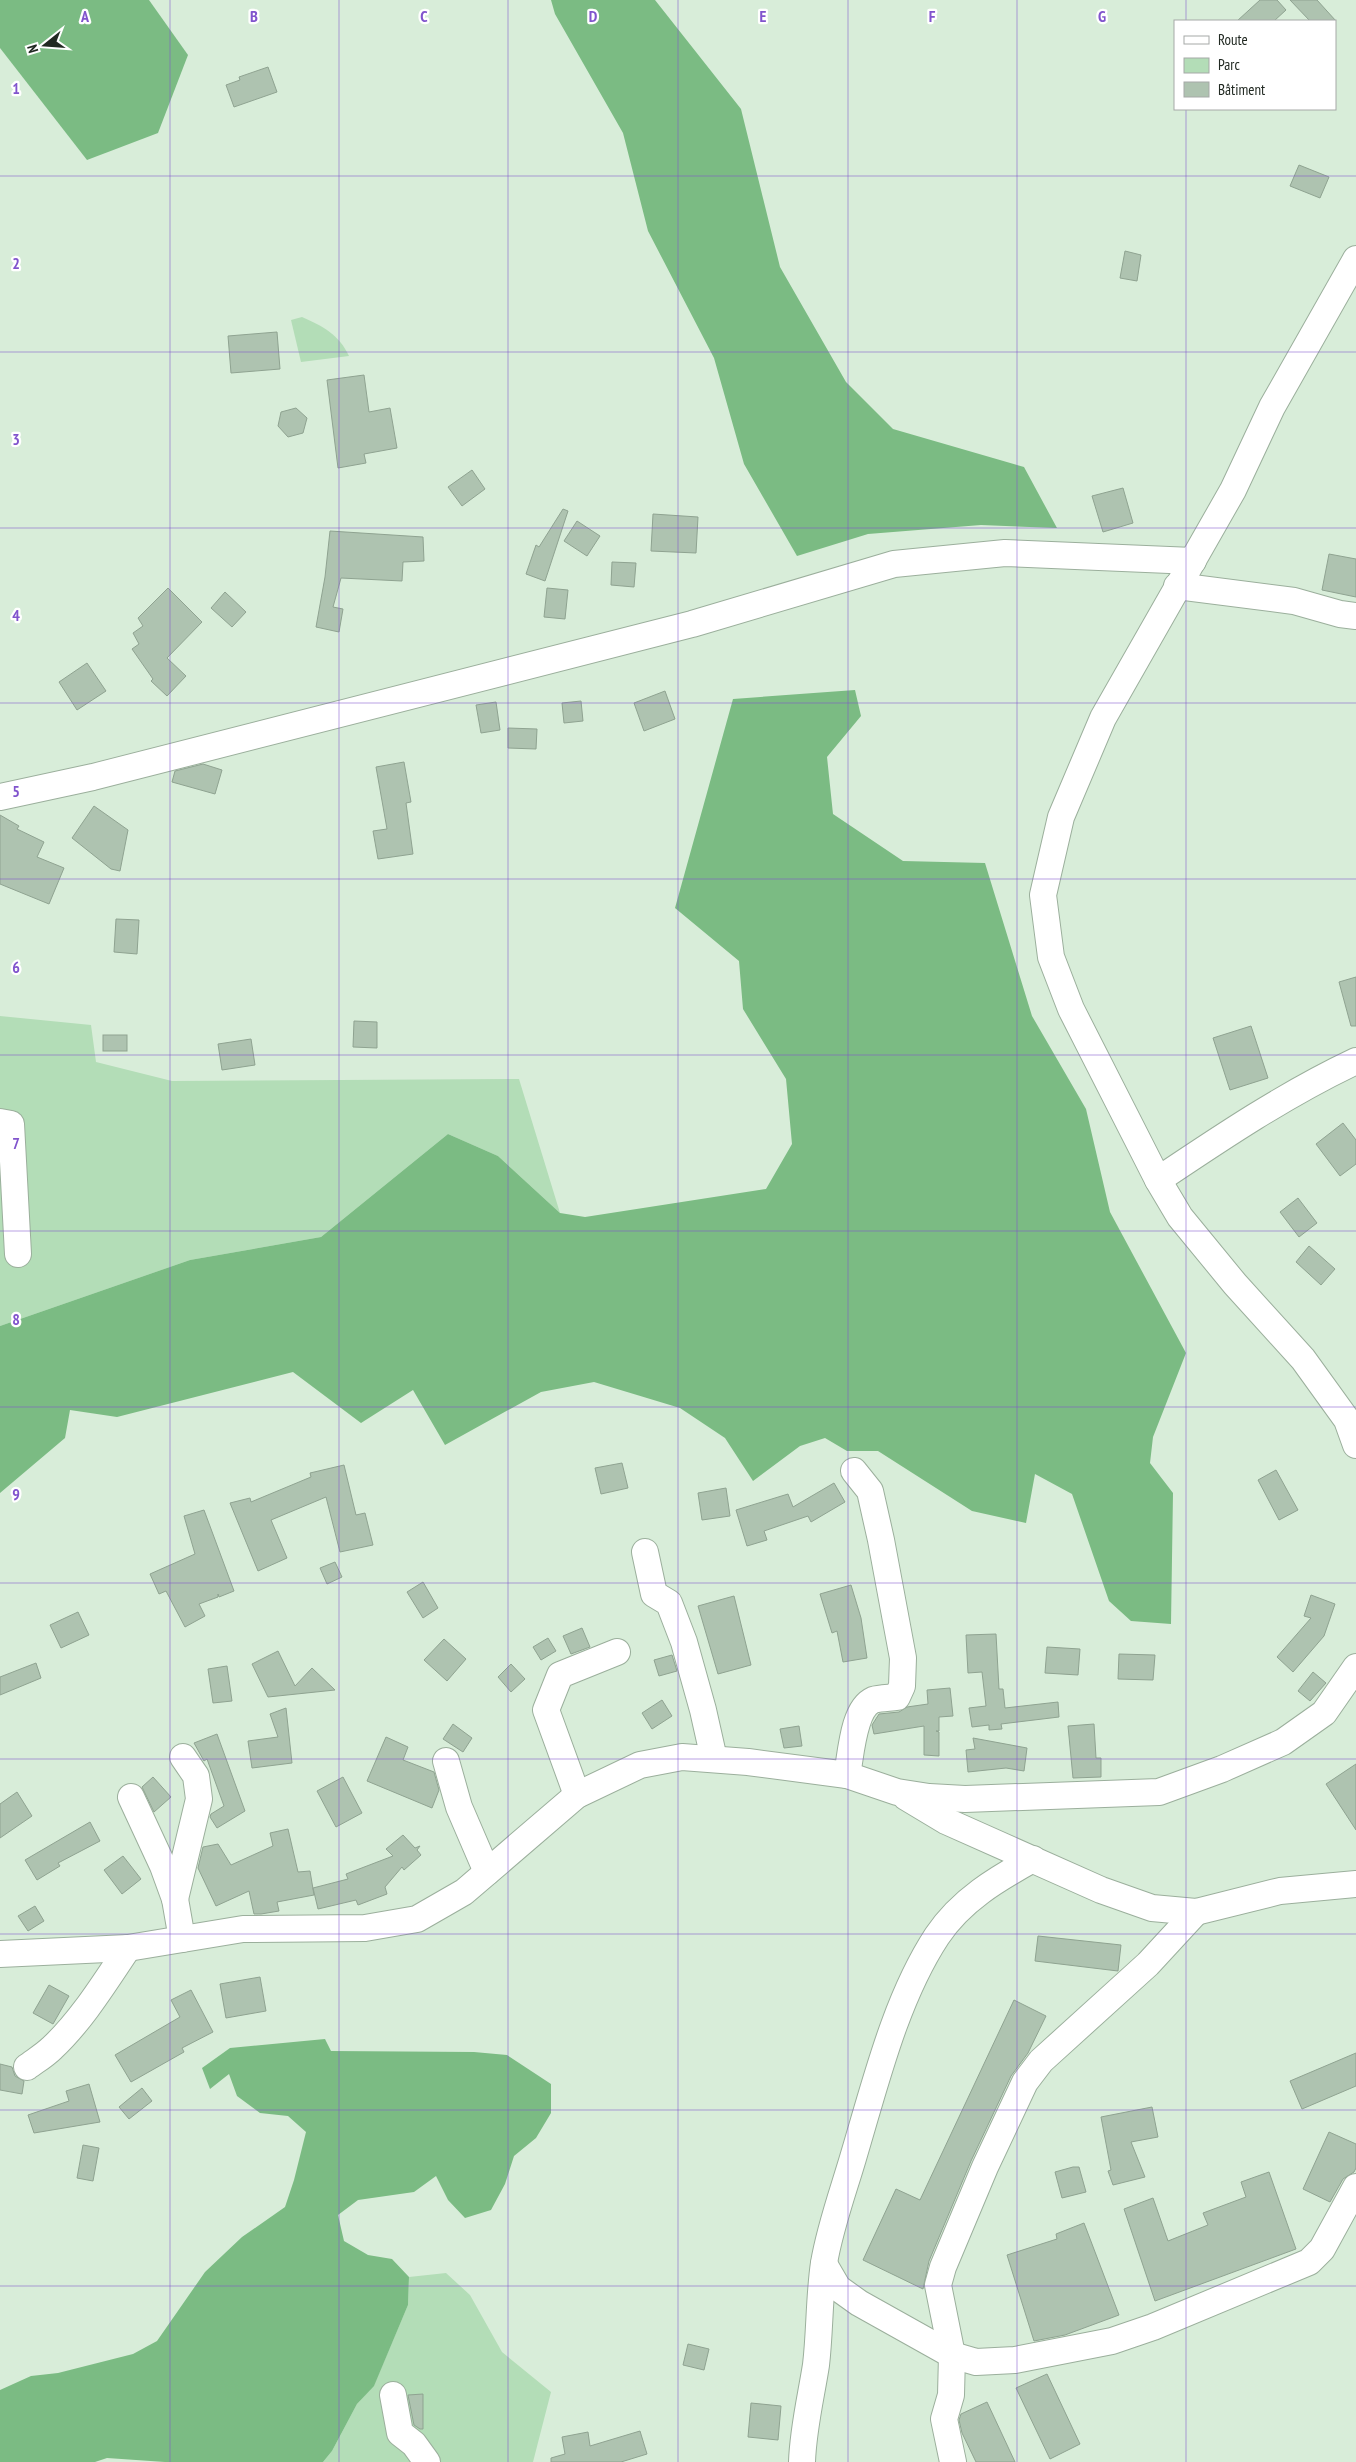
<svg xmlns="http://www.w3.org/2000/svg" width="1356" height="2462" font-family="'PT Sans Narrow',sans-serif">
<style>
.green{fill:#b3ddb7}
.forest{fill:#7bbb83}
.building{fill:#aec3b0;stroke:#8fa391}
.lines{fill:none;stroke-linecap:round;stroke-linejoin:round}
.minor-casing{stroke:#9baf9c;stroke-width:28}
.minor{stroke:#fff;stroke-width:26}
.grid{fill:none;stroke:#8154cd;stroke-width:1;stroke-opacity:0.55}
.grid-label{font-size:16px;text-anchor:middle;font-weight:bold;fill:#8154cd;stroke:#fff;stroke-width:4.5;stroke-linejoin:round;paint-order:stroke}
</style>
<rect width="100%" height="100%" fill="#d8edd9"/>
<!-- green -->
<g class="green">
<path d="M302 317C323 326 339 335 349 356L301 362 291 320Z"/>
<polygon points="0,1016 91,1025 96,1062 172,1081 519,1079 560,1213 498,1156 448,1134 321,1237 190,1260 0,1326"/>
<polygon points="446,2273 470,2295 502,2352 551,2392 533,2462 323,2462 332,2451 357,2404 374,2385 408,2305 409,2277"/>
</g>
<!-- forest -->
<g class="forest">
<polygon points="0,0 149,0 188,55 158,133 87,160 0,48"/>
<polygon points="551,0 655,0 741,109 780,267 846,382 893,429 1024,467 1057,528 981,525 868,534 797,556 744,464 714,358 648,231 623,133 555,14"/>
<polygon points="855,690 861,716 827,757 833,814 903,861 985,863 1032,1016 1086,1109 1110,1212 1186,1353 1153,1437 1150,1463 1173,1493 1171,1624 1131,1621 1109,1601 1072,1494 1035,1474 1026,1523 972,1511 878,1451 847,1451 825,1438 800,1446 753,1481 725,1438 680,1408 594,1382 541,1392 445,1445 413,1390 361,1423 293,1372 117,1417 70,1410 65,1438 0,1493 0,1326 190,1260 321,1237 448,1134 498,1156 560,1213 585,1217 766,1189 792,1144 786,1079 743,1009 739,961 675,908 733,699"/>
<polygon points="325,2039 331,2051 474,2052 507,2055 551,2084 551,2113 536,2138 514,2156 505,2184 491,2210 465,2218 448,2200 436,2176 414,2192 358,2200 338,2215 344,2241 368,2255 392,2259 409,2277 408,2305 374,2386 357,2404 332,2451 323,2462 165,2462 107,2458 95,2462 0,2462 0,2390 31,2376 58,2373 133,2354 157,2341 205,2272 242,2237 285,2207 294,2180 306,2132 288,2116 260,2113 237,2096 229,2074 210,2089 202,2068 230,2048"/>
</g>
<!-- building -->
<g class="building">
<polygon points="1260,0 1277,0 1286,10 1274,21 1237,21"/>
<polygon points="1290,0 1317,0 1336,21 1310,21"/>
<polygon points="268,67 277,92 234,107 226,85 240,80 239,77"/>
<polygon points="1299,165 1329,177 1320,198 1290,186"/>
<polygon points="1125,251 1141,255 1137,281 1120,278"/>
<polygon points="277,332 280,369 231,373 228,336"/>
<polygon points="364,375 369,412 390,408 397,448 364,454 366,463 338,468 327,380"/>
<polygon points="296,408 307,418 303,433 288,437 278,426 281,412"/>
<polygon points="472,470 485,489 462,506 448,487"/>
<polygon points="1123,488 1133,523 1103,532 1092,496"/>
<polygon points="563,509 568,511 545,581 526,574 536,545 539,547"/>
<polygon points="653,514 698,517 696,553 651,551"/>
<polygon points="577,521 600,536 587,556 564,541"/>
<polygon points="330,531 423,537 424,561 403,562 402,581 341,578 333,607 343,609 339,632 316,627 325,577"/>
<polygon points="1329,554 1356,559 1356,597 1322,590"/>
<polygon points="612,562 636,563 634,587 611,585"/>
<polygon points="168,588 202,622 167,658 186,676 167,696 151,681 153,679 132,649 139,644 133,633 143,626 138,618"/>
<polygon points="547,588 568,590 565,619 544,617"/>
<polygon points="225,592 246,612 232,627 211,608"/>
<polygon points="87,663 106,691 77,710 59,682"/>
<polygon points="665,691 675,719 644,731 634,703"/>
<polygon points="581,701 583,721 564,723 562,703"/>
<polygon points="496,702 500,730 481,733 476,705"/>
<polygon points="508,728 537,729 536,749 508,748"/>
<polygon points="404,762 411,802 406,803 413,854 378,859 373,831 387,829 376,767"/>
<polygon points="203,764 222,770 215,794 172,782 175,771"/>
<polygon points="94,806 128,830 120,871 111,869 72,838"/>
<polygon points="0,815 19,826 17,829 44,842 37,857 64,868 49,904 0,884"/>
<polygon points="116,919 139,920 137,954 114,952"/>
<polygon points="1356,977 1356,1026 1351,1026 1339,982"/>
<polygon points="354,1021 377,1022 377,1048 353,1047"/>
<polygon points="1251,1026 1268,1078 1230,1090 1213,1038"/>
<rect x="103" y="1035" width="24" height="16"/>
<polygon points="251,1039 255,1065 222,1070 218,1044"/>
<polygon points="1343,1123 1356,1140 1356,1164 1340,1176 1316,1144"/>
<polygon points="1298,1198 1317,1223 1299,1237 1280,1212"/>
<polygon points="1309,1246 1335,1269 1321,1285 1296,1262"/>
<polygon points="622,1463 628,1488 601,1494 595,1468"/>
<polygon points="344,1465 356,1515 365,1513 373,1545 340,1552 326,1497 271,1520 287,1558 258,1571 230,1503 250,1498 251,1502 311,1477 310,1473"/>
<polygon points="1276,1470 1298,1510 1279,1520 1258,1480"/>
<polygon points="834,1483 845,1502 811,1522 808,1516 764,1531 767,1540 747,1546 736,1510 788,1494 793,1507"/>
<polygon points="726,1488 730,1516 702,1520 698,1493"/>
<polygon points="204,1510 234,1591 219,1597 218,1594 218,1597 199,1604 205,1616 185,1627 166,1591 159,1594 150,1574 195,1554 184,1516"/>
<polygon points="335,1562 342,1577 327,1584 320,1568"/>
<polygon points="423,1582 438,1608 423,1618 407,1592"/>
<polygon points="851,1585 861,1618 867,1658 843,1662 837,1631 832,1633 820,1594"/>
<polygon points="1311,1595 1335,1604 1324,1636 1293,1672 1277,1657 1311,1618 1304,1616"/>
<polygon points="734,1596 751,1665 718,1674 698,1606"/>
<polygon points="78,1612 89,1635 61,1648 50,1625"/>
<polygon points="582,1628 590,1647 571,1654 563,1636"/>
<polygon points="996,1634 999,1689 1003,1689 1005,1708 1058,1702 1059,1717 1001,1724 1002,1729 989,1730 989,1725 972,1727 969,1708 986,1706 982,1672 968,1673 966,1635"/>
<polygon points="548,1638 556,1651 541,1660 533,1647"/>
<polygon points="444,1639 466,1659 447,1681 424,1660"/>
<polygon points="1047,1647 1080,1649 1078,1675 1045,1673"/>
<polygon points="278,1651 295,1686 312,1668 335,1690 268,1697 252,1664"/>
<polygon points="1119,1654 1155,1655 1153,1680 1118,1679"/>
<polygon points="672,1655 677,1671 659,1676 654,1660"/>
<polygon points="36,1663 41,1678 0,1695 0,1677"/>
<polygon points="511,1664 525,1679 511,1692 498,1677"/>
<polygon points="227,1666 232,1701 213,1703 208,1669"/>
<polygon points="1313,1672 1326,1683 1310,1701 1298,1691"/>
<polygon points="950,1688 953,1716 939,1717 939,1731 936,1731 939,1732 939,1756 924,1755 924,1726 874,1734 872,1725 879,1714 899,1712 907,1707 928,1704 927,1690"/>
<polygon points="662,1700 672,1716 652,1729 642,1713"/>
<polygon points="286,1708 292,1763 252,1768 248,1741 278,1737 270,1714"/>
<polygon points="453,1724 472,1738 463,1752 443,1739"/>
<polygon points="1094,1724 1096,1758 1101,1758 1101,1777 1073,1778 1068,1726"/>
<polygon points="799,1726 802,1746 784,1748 780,1729"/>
<polygon points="217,1734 245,1811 217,1828 210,1817 211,1814 224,1806 207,1759 204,1761 194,1743"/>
<polygon points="386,1737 408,1747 403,1760 434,1772 439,1790 432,1808 367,1781"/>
<polygon points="973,1738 1027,1748 1024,1771 1006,1768 968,1772 966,1750 975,1749"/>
<polygon points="1356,1764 1356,1830 1326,1784"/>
<polygon points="153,1777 171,1797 154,1812 142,1787"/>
<polygon points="343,1777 362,1813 336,1827 317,1791"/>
<polygon points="17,1792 32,1816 0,1838 0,1804"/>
<polygon points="90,1822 100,1841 58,1863 60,1866 37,1880 25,1860"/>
<polygon points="288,1829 298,1872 310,1871 314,1895 277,1902 279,1911 261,1914 254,1914 249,1891 216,1906 198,1868 203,1847 218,1844 231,1865 273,1846 270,1833"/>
<polygon points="403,1835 415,1848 420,1846 417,1850 421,1855 404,1870 402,1867 385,1887 387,1894 358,1905 356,1900 318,1909 313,1888 348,1879 346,1874 393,1856 386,1849"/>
<polygon points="123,1856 141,1879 122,1894 104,1870"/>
<polygon points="35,1906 44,1921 28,1931 18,1916"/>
<polygon points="1038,1936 1121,1945 1118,1971 1035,1961"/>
<polygon points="260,1977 266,2011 226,2018 220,1984"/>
<polygon points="49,1985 69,1996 53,2024 33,2013"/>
<polygon points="191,1990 213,2032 182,2048 184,2052 131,2082 115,2055 180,2017 171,2000"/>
<polygon points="1014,2000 1046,2016 1028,2053 1011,2076 971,2161 929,2261 923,2289 863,2260 896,2189 920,2200"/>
<polygon points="1356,2053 1356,2086 1302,2109 1290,2081"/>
<polygon points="0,2064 12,2067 15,2076 24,2081 22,2094 0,2090"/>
<polygon points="89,2084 100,2122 34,2133 28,2115 69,2101 66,2091"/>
<polygon points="142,2088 152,2101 129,2119 119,2107"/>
<polygon points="1152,2107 1158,2137 1131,2142 1145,2177 1113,2185 1108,2171 1111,2170 1101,2117"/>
<polygon points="1329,2132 1356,2144 1356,2168 1354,2172 1343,2179 1330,2202 1303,2189"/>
<polygon points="83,2145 99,2148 93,2181 77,2178"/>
<polygon points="1073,2167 1079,2167 1086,2192 1062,2198 1055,2172"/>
<polygon points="1269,2172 1296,2249 1155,2301 1124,2209 1153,2198 1168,2241 1208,2225 1203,2213 1246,2197 1241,2182"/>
<polygon points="1084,2223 1119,2315 1065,2335 1034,2341 1007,2255 1057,2239 1056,2234"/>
<polygon points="688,2344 709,2349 704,2370 683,2365"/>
<polygon points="1047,2374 1080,2444 1050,2459 1016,2388"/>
<polygon points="423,2394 423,2429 420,2429 414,2425 408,2395"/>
<polygon points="987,2402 1015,2462 976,2462 962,2433 959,2420 961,2414"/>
<polygon points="751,2403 781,2406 778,2440 748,2437"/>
<polygon points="640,2431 647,2454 621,2462 551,2462 551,2458 565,2454 562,2437 588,2432 590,2446"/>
</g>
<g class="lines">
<defs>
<g id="minor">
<polyline points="1356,259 1272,407 1233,490 1103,718 1061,817 1043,895 1051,957 1071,1009 1158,1180 1180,1217 1235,1284 1303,1359 1347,1420 1356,1445"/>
<polyline points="1177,586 1294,601 1340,614 1356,616"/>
<polyline points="0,797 93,777 692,624 894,564 1005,553 1193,561"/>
<polyline points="0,1122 11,1124 18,1254"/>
<path d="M1158 1180C1222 1137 1286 1094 1356 1061"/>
<polyline points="645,1552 654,1594 669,1603 684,1642 703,1710 714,1759"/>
<polyline points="446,1761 459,1807 487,1872"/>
<path d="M847 1775C851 1755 853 1709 873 1700 880 1698 890 1698 897 1697L902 1686 903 1658 881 1540 870 1491 854 1471"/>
<polyline points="577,1795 546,1710 560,1675 617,1652"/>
<polyline points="131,1797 163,1866 175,1899 182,1939"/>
<polyline points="906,1797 946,1821 1101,1890 1152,1908 1196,1912 1280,1891 1356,1884"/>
<polyline points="175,1899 199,1799 196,1776 183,1757"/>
<polyline points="0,1954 128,1948 243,1929 365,1928 417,1919 464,1892 577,1795 640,1765 682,1757 748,1762 847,1775 897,1792 929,1797 965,1799 1159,1792 1222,1769 1283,1742 1324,1713 1356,1667"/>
<path d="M27 2067C35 2061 45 2055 52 2048 82 2020 105 1982 128 1948"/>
<polyline points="824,2264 838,2288 859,2303 952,2355 976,2362 1015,2360 1112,2341 1153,2327 1309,2262 1322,2249 1356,2187"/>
<polyline points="393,2395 400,2433 414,2444 427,2462"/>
<path d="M802 2462C803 2429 811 2397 816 2365 820 2331 819 2297 824 2263 830 2227 843 2192 853 2158 875 2085 895 2000 937 1936 961 1900 997 1879 1033 1859"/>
<polyline points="953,2462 944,2419 951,2395 952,2355 938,2285 943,2267 985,2167 1025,2082 1041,2061 1148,1964 1196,1912"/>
</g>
</defs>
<!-- minor casing -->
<use href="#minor" class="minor-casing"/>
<!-- minor -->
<use href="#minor" class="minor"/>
</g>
<!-- grid -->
<path class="grid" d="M170 0V2462M339 0V2462M508 0V2462M678 0V2462M848 0V2462M1017 0V2462M1186 0V21M1186 109V2462M0 176H1356M0 352H1356M0 528H1356M0 703H1356M0 879H1356M0 1055H1356M0 1231H1356M0 1407H1356M0 1583H1356M0 1759H1356M0 1934H1356M0 2110H1356M0 2286H1356"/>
<g class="grid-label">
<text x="85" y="22">A</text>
<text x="254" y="22">B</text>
<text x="424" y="22">C</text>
<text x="593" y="22">D</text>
<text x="763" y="22">E</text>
<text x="932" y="22">F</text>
<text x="1102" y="22">G</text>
<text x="16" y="94">1</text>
<text x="16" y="269">2</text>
<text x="16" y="445">3</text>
<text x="16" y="621">4</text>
<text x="16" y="797">5</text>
<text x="16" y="973">6</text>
<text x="16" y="1149">7</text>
<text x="16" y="1325">8</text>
<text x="16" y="1500">9</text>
</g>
<!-- legend -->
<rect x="1174" y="20" width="162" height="90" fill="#ffffff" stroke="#a6a9a7"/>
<rect x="1184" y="36" width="25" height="8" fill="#ffffff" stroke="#a6a9a7"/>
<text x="1218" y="45" font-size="15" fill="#212922">Route</text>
<rect x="1184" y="58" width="25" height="15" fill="#b3ddb7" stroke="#a6a9a7"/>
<text x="1218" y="70" font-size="15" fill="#212922">Parc</text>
<rect x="1184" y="82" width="25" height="15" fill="#aec3b0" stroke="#a6a9a7"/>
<text x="1218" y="95" font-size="15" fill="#212922">Bâtiment</text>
<!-- north arrow -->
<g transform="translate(45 45) rotate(253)" stroke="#ffffff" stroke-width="4" paint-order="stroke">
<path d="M0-4L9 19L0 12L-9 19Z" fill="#212922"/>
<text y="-8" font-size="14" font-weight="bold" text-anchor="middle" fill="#212922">N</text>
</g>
</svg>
